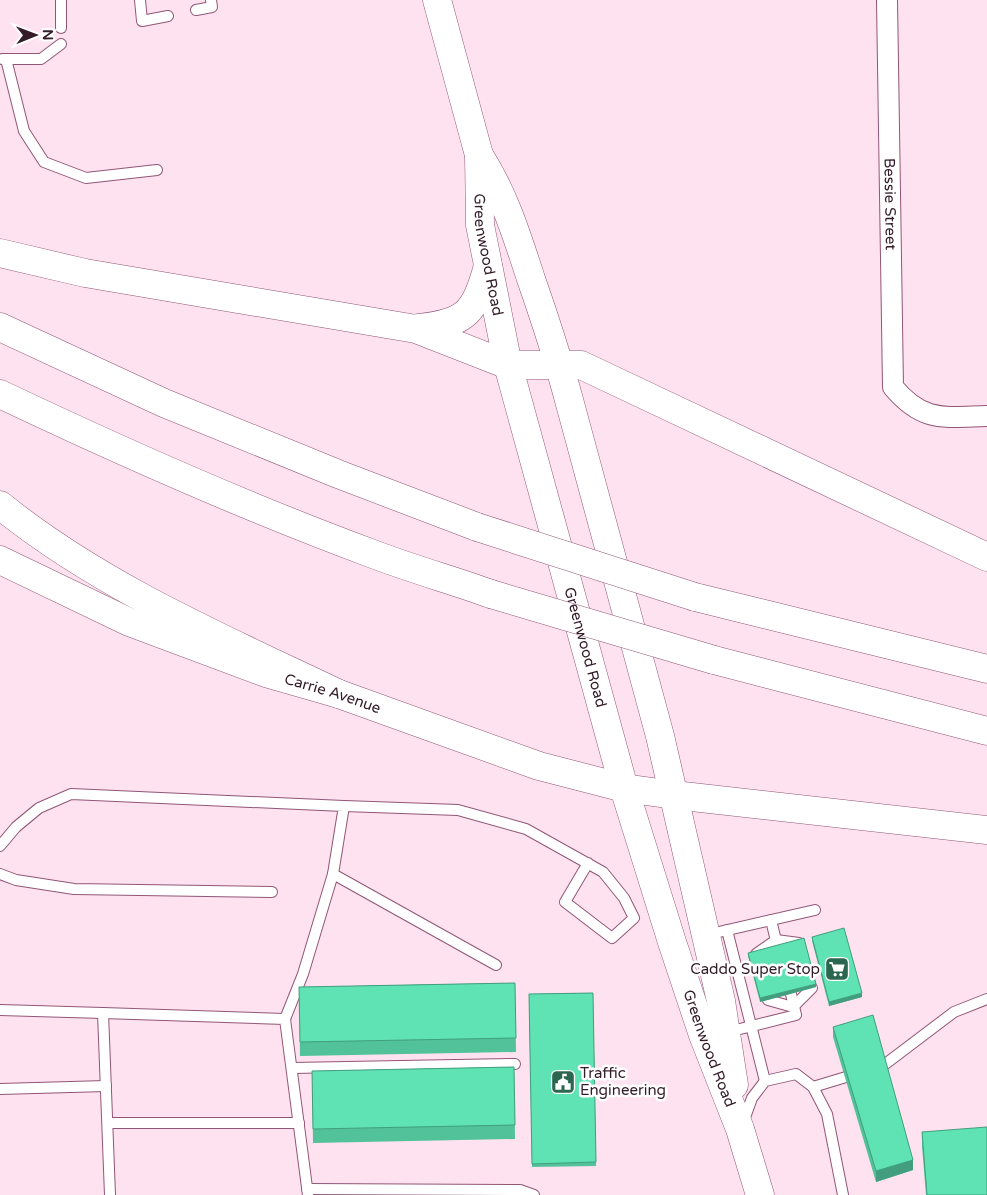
<svg xmlns="http://www.w3.org/2000/svg" width="987" height="1195" font-family="'Varela Round',sans-serif">
<style>
.lines{fill:none;stroke-linecap:round;stroke-linejoin:round}
.service-casing{stroke:#915676;stroke-width:12}
.minor-casing{stroke:#915676;stroke-width:22}
.secondary-casing{stroke:#915676;stroke-width:29}
.primary-casing{stroke:#915676;stroke-width:29}
.motorway-casing{stroke:#915676;stroke-width:29}
.service{stroke:#fff;stroke-width:10}
.minor{stroke:#fff;stroke-width:20}
.secondary{stroke:#fff;stroke-width:28}
.primary{stroke:#fff;stroke-width:28}
.motorway{stroke:#fff;stroke-width:28}
.motorway-bridge-casing{stroke:#915676;stroke-width:29;stroke-linecap:butt}
.motorway-bridge{stroke:#fff;stroke-width:28}
.wall{fill:#52c29b}
.shaded-wall{fill:#429e7e}
.building{fill:#5fe2b4;stroke:#429e7e}
.labels{text-anchor:middle;stroke-width:5;stroke-linejoin:round;paint-order:stroke}
.street-label{font-size:15px;fill:#331b28;stroke:#fff}
.poi-label{font-size:15px;fill:#331b28;stroke:#fff;text-anchor:end}
</style>
<rect width="100%" height="100%" fill="#fee2ef"/>
<g class="lines">
<defs>
<g id="service">
<polyline points="140,0 142,21 168,16"/>
<polyline points="196,10 212,7 211,0"/>
<polyline points="61,28 61,0"/>
<polyline points="2,59 41,59 61,44"/>
<polyline points="6,59 24,131 44,162 86,178 157,170"/>
<polyline points="344,806 458,810 526,829 603,872 624,898 634,918 612,938 565,902 588,863"/>
<polyline points="0,846 16,827 39,808 71,794 344,806 333,874"/>
<polyline points="0,874 16,880 74,889 272,892"/>
<polyline points="771,920 777,945"/>
<polyline points="727,930 765,1081"/>
<polyline points="706,935 815,910"/>
<polyline points="756,954 776,940 799,943"/>
<polyline points="768,1000 793,1007 812,988"/>
<polyline points="0,1010 103,1013"/>
<polyline points="285,1019 303,974 333,874 496,965"/>
<polyline points="728,1032 796,1015 791,994"/>
<polyline points="884,1065 954,1012 987,999"/>
<polyline points="292,1068 515,1064"/>
<polyline points="813,1087 846,1077"/>
<polyline points="0,1089 106,1086"/>
<polyline points="108,1123 299,1123"/>
<polyline points="743,1123 752,1098 765,1081 796,1074 813,1087 827,1114 843,1195"/>
<polyline points="307,1189 520,1190 534,1195"/>
<polyline points="110,1195 103,1013 285,1019 308,1195"/>
</g>
<g id="minor">
<path id="s1" d="M887 0 893 387C923 423 944 417 987 416"/>
</g>
<g id="secondary">
<path id="s2" d="M0 560 129 622 266 673 339 694 539 766 624 788 674 795"/>
</g>
<g id="primary">
<path id="s3" d="M437 0 479 155 480 225 508 365 624 788 672 942 703 1035 740 1129 760 1195"/>
<path d="M479 155C504 194 517 236 531 279 545 319 558 359 569 400L660 736 721 1001 734 1085"/>
</g>
<g id="motorway">
<polyline points="0,253 85,273 416,329 508,365 581,365 987,557"/>
<polyline points="0,327 164,403 338,474 477,527"/>
<path d="M419 328C467 323 475 312 488 266"/>
<path d="M0 394C122 452 246 507 373 554 412 569 452 580 491 594"/>
<path d="M0 505C100 586 224 639 339 694"/>
<polyline points="695,597 987,669"/>
<polyline points="714,660 987,731"/>
<polyline points="674,795 987,830"/>
</g>
</defs>
<!-- service casing -->
<use href="#service" class="service-casing"/>
<!-- minor casing -->
<use href="#minor" class="minor-casing"/>
<!-- secondary casing -->
<use href="#secondary" class="secondary-casing"/>
<!-- primary casing -->
<use href="#primary" class="primary-casing"/>
<!-- motorway casing -->
<use href="#motorway" class="motorway-casing"/>
<!-- service -->
<use href="#service" class="service"/>
<!-- minor -->
<use href="#minor" class="minor"/>
<!-- secondary -->
<use href="#secondary" class="secondary"/>
<!-- primary -->
<use href="#primary" class="primary"/>
<!-- motorway -->
<use href="#motorway" class="motorway"/>
<defs>
<g id="motorway-bridge">
<polyline points="477,527 695,597"/>
<polyline points="491,594 714,660"/>
</g>
</defs>
<!-- motorway-bridge casing -->
<use href="#motorway-bridge" class="motorway-bridge-casing"/>
<!-- motorway-bridge -->
<use href="#motorway-bridge" class="motorway-bridge"/>
</g>
<!-- wall -->
<g class="wall">
<polygon points="812,937 862,997 829,1006 812,941"/>
<polygon points="748,953 816,987 760,1002 748,956"/>
<polygon points="515,983 516,1052 300,1056 299,987"/>
<polygon points="593,993 596,1166 532,1167 529,994"/>
<polygon points="833,1027 913,1170 876,1182 833,1037"/>
<polygon points="514,1067 515,1139 313,1143 312,1071"/>
<polygon points="922,1132 987,1195 926,1195 922,1146"/>
</g>
<!-- shaded-wall -->
<g class="shaded-wall">
<polygon points="816,984 816,987 760,1002 760,998"/>
<polygon points="862,993 862,997 829,1006 829,1002"/>
<polygon points="913,1160 913,1170 876,1182 876,1171"/>
</g>
<!-- building -->
<g class="building">
<polygon points="844,928 862,993 829,1002 812,937"/>
<polygon points="804,938 816,984 760,998 748,953"/>
<polygon points="515,983 516,1038 300,1042 299,987"/>
<polygon points="593,993 596,1162 532,1164 529,994"/>
<polygon points="873,1015 913,1160 876,1171 833,1027"/>
<polygon points="514,1067 515,1125 313,1129 312,1071"/>
<polygon points="987,1127 987,1195 927,1195 922,1132"/>
</g>
<!-- icons -->
<defs>
<symbol id="supermarket-square" viewBox="-11 -11 22 22"><rect x="-9" y="-9" width="18" height="18" rx="4" fill="#2a6650" stroke="#fff"/><path d="M-6-5.5h2.5l.6 2H6L4.5 2H-2.5L-4.4-4H-6ZM-1.5 3.2a1.3 1.3 0 1 0 .1 0ZM3 3.2a1.3 1.3 0 1 0 .1 0Z" fill="#fff"/></symbol>
<symbol id="civic-square" viewBox="-11 -11 22 22"><rect x="-9" y="-9" width="18" height="18" rx="4" fill="#2a6650" stroke="#fff"/><path d="M-.6-6.5H3V-4.5H.6V-3L4-1V1h2V6H-6V1h2V-1L-.6-3ZM-1.2 2.5V6h2.4V2.5Z" fill="#fff"/></symbol>
</defs>
<g fill-rule="evenodd">
<use href="#supermarket-square" x="823" y="955" width="28" height="28"/>
<use href="#civic-square" x="549" y="1068" width="28" height="28"/>
</g>
<g class="labels">
<!-- street labels -->
<g class="street-label">
<text dy="5" stroke="none"><textPath href="#s1" startOffset="204">Bessie Street</textPath></text>
<text dy="5" stroke="none"><textPath href="#s3" startOffset="261">Greenwood Road</textPath></text>
<text dy="5" stroke="none"><textPath href="#s3" startOffset="666">Greenwood Road</textPath></text>
<text dy="5" stroke="none"><textPath href="#s2" startOffset="359">Carrie Avenue</textPath></text>
<text dy="5" stroke="none"><textPath href="#s3" startOffset="1086">Greenwood Road</textPath></text>
</g>
<!-- poi labels -->
<g class="poi-label">
<text x="820" y="974">Caddo Super Stop</text>
<text x="580" y="1078" text-anchor="start">Traffic<tspan x="580" dy="17">Engineering</tspan></text>
</g>
</g>
<!-- north arrow -->
<g transform="translate(35 35) rotate(89)" stroke="#ffffff" stroke-width="4" paint-order="stroke">
<path d="M0-4L9 19L0 12L-9 19Z" fill="#331b28"/>
<text y="-8" font-size="14" font-weight="bold" text-anchor="middle" fill="#331b28">N</text>
</g>
</svg>
